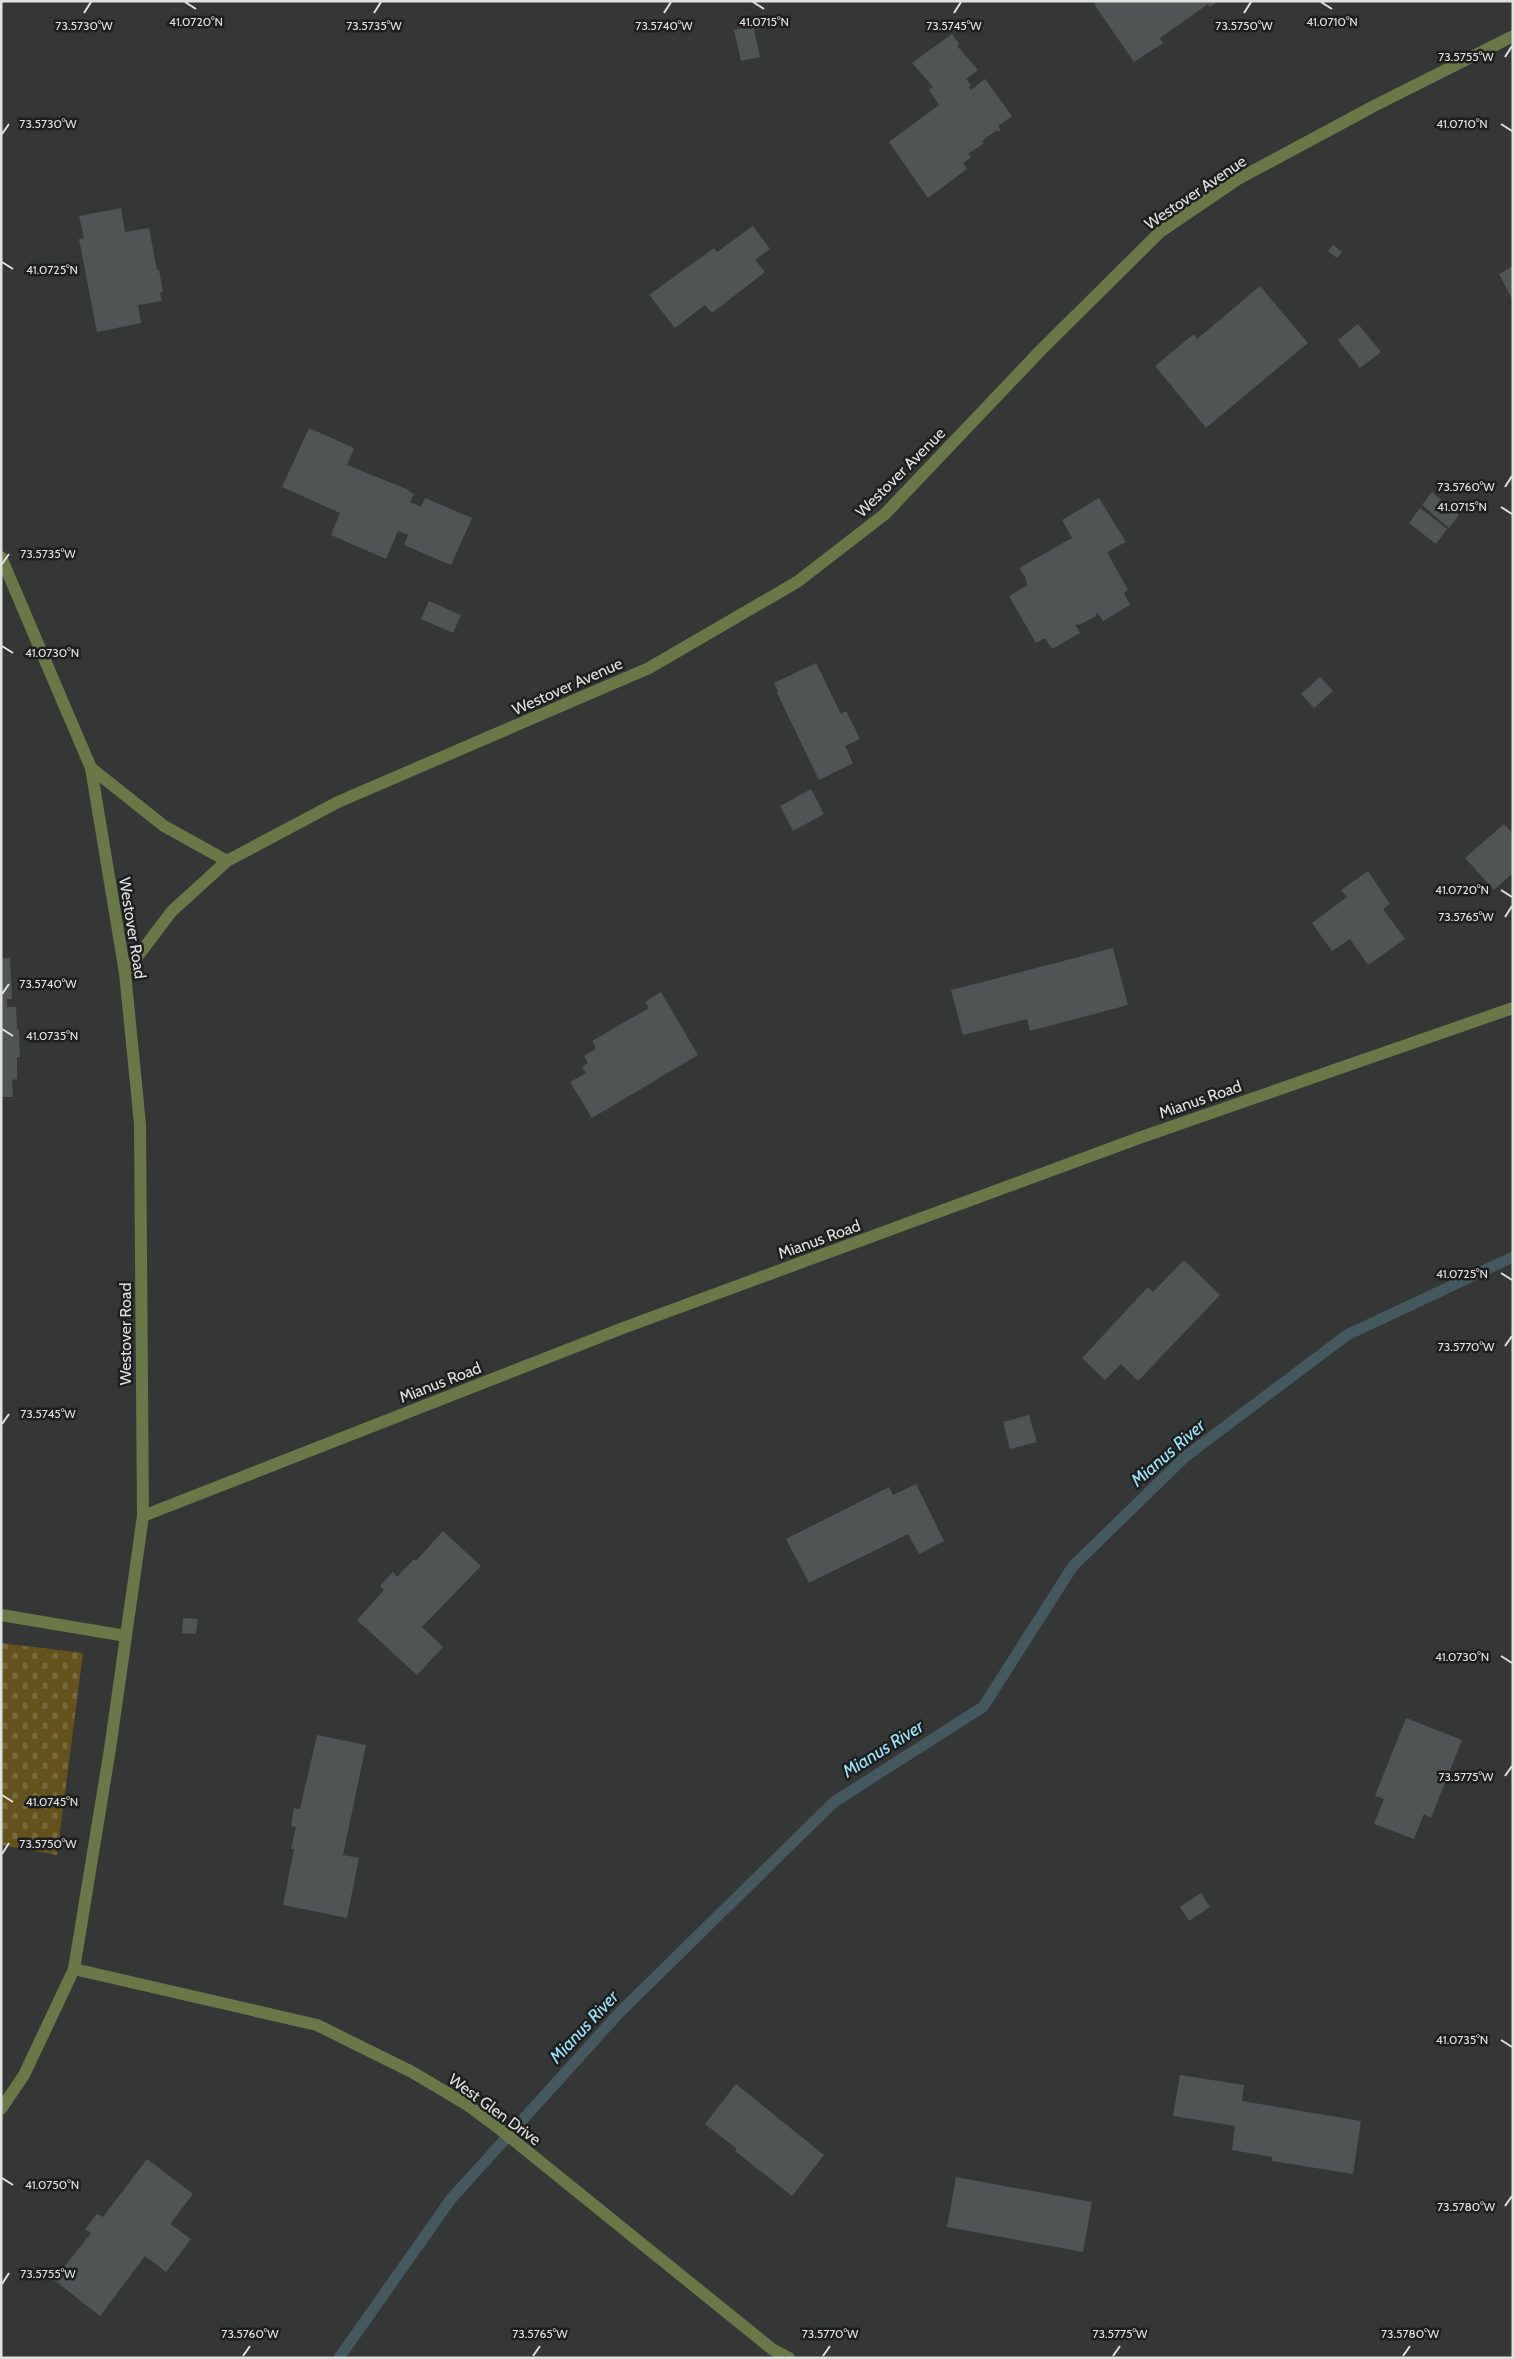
<svg xmlns="http://www.w3.org/2000/svg" width="1514" height="2359" font-family="Cabin,sans-serif">
<style>
.cemetery{fill:url(#cemetery-stones)}
.lines{fill:none;stroke-linecap:round;stroke-linejoin:round}
.stream{stroke:#43595f;stroke-width:11}
.building{fill:#4f5454}
.minor{stroke:#697846;stroke-width:12}
.ticks{fill:none;stroke:#e0e2e0;stroke-width:2}
.labels{text-anchor:middle;stroke-width:5;stroke-linejoin:round;paint-order:stroke}
.street-label{font-size:16px;fill:#e0e2e0;stroke:#1d1e1d}
.water-label{font-size:18px;font-style:italic;fill:#9be5ff;stroke:#1d1e1d}
.ticks-label{font-size:12px;text-anchor:middle;fill:#e0e2e0;stroke:#1d1e1d;stroke-width:5;stroke-linejoin:round;paint-order:stroke}
</style>
<defs>
<pattern id="cemetery-stones" width="16" height="16" patternUnits="userSpaceOnUse" patternTransform="scale(1.25)"><rect width="16" height="16" fill="#64521d"/><path d="M2 7V4a2 2 0 0 1 4 0v3zM10 15v-3a2 2 0 0 1 4 0v3z" fill="#7a6b3e"/></pattern>
</defs>
<rect width="100%" height="100%" fill="#343735"/>
<!-- cemetery -->
<polygon class="cemetery" points="1,1643 83,1653 57,1855 1,1845"/>
<g class="lines">
<!-- stream -->
<polyline class="stream" points="339,2358 451,2199 620,2012 834,1802 983,1707 1073,1566 1186,1456 1347,1335 1513,1257"/>
</g>
<!-- building -->
<g class="building">
<polygon points="1098,1 1219,1 1210,7 1208,4 1160,38 1163,43 1134,62 1094,4"/>
<polygon points="753,25 760,57 741,61 734,30"/>
<polygon points="952,34 959,44 957,46 978,70 966,79 971,85 969,87 971,90 985,79 1012,116 998,126 1001,130 998,132 997,130 982,141 984,143 968,154 971,157 963,163 967,169 928,198 889,142 939,105 929,90 933,87 912,63"/>
<polygon points="121,208 125,232 149,228 157,270 159,270 163,292 160,293 162,301 138,305 141,323 97,332 79,239 84,238 79,216"/>
<polygon points="753,226 770,249 755,260 765,272 712,313 705,305 675,328 649,295 714,248 717,252"/>
<polygon points="1333,245 1342,252 1337,258 1328,251"/>
<polygon points="1513,266 1513,301 1499,274"/>
<polygon points="1260,286 1308,343 1206,428 1155,366 1194,334 1197,339"/>
<polygon points="1358,324 1381,352 1360,368 1338,340"/>
<polygon points="309,428 354,448 347,465 409,490 408,491 414,494 410,502 421,507 425,498 472,518 451,565 404,545 408,535 398,531 386,559 331,535 340,513 282,487"/>
<polygon points="1432,492 1459,515 1449,528 1422,505"/>
<polygon points="1099,498 1126,542 1107,552 1128,590 1124,593 1130,605 1103,621 1097,612 1096,616 1079,625 1075,624 1080,633 1052,649 1045,638 1036,643 1009,596 1028,585 1025,579 1026,578 1019,568 1072,538 1062,520"/>
<polygon points="1420,508 1447,529 1436,544 1409,523"/>
<polygon points="429,601 461,615 453,633 421,619"/>
<polygon points="816,663 841,714 846,711 860,739 845,746 853,763 819,780 777,693 778,691 774,683"/>
<polygon points="1320,677 1333,691 1314,708 1301,694"/>
<polygon points="811,789 824,814 793,831 780,806"/>
<polygon points="1504,824 1513,834 1513,873 1494,890 1465,858"/>
<polygon points="1368,871 1390,904 1383,909 1405,939 1368,965 1350,939 1332,951 1312,923 1347,897 1341,890"/>
<polygon points="1113,948 1128,1005 1030,1031 1027,1019 963,1035 951,990"/>
<polygon points="1,958 10,958 12,999 7,999 7,1007 16,1007 17,1030 19,1030 20,1057 17,1057 17,1079 12,1080 13,1097 1,1097"/>
<polygon points="661,992 698,1055 592,1118 570,1082 586,1073 582,1067 588,1063 584,1056 596,1049 592,1041 649,1008 645,1002"/>
<polygon points="1184,1260 1220,1295 1138,1381 1121,1364 1105,1380 1082,1358 1148,1287 1153,1292"/>
<polygon points="1029,1415 1037,1442 1010,1449 1003,1422"/>
<polygon points="916,1484 944,1541 919,1554 908,1534 809,1583 786,1539 889,1487 893,1495"/>
<polygon points="443,1531 481,1566 422,1627 443,1647 417,1675 357,1620 384,1590 380,1586 393,1572 397,1577 414,1559 416,1561"/>
<polygon points="183,1618 198,1619 196,1634 182,1633"/>
<polygon points="1406,1718 1462,1740 1431,1818 1424,1814 1414,1839 1374,1824 1384,1799 1375,1796"/>
<polygon points="317,1735 366,1745 343,1855 359,1858 347,1918 283,1905 294,1849 291,1849 296,1827 291,1826 294,1808 300,1809"/>
<polygon points="1201,1893 1210,1907 1189,1921 1180,1907"/>
<polygon points="1180,2075 1244,2085 1242,2101 1361,2121 1353,2174 1272,2161 1272,2157 1232,2150 1235,2126 1173,2116"/>
<polygon points="736,2084 824,2155 792,2196 735,2151 737,2149 705,2124"/>
<polygon points="147,2159 193,2194 170,2224 191,2239 166,2272 145,2256 100,2316 54,2280 91,2233 85,2229 97,2214 103,2217"/>
<polygon points="956,2177 1092,2202 1083,2252 947,2227"/>
</g>
<g class="lines">
<!-- minor -->
<g class="minor">
<polyline points="1,557 91,768 125,973 140,1124 143,1516 110,1749 74,1969 24,2075 1,2109"/>
<polyline points="91,768 164,826 227,861"/>
<polyline points="125,973 172,911 227,861 338,802 649,668 797,582 885,514 1039,352 1160,232 1238,179 1374,106 1513,36"/>
<polyline points="143,1516 623,1328 1139,1138 1513,1008"/>
<polyline points="1,1615 126,1636"/>
<polyline points="74,1969 317,2025 412,2072 466,2104 501,2130 772,2349 789,2358"/>
</g>
</g>
<!-- ticks -->
<path class="ticks" d="M185 2 196 9M753 2 764 9M1321 2 1332 9M84 13 91 2M374 13 381 2M664 13 671 2M954 13 961 2M1244 13 1251 2M1505 57 1512 46M1501 124 1512 131M2 134 9 124M2 262 13 269M1505 487 1512 476M1501 507 1512 514M2 564 9 554M2 646 13 653M1501 890 1512 897M1505 917 1512 906M2 994 9 984M2 1029 13 1036M1501 1273 1512 1280M1505 1346 1512 1336M2 1424 9 1414M1501 1656 1512 1663M1505 1776 1512 1766M2 1795 13 1802M2 1854 9 1843M1501 2040 1512 2047M2 2178 13 2185M1505 2206 1512 2196M2 2284 9 2273M243 2356 250 2346M533 2356 540 2346M823 2356 830 2346M1113 2356 1120 2346M1403 2356 1410 2346"/>
<g class="labels">
<!-- street labels -->
<g class="street-label">
<text transform="translate(1195 192) rotate(-34)" y="6">Westover Avenue</text>
<text transform="translate(900 472) rotate(-45)" y="6">Westover Avenue</text>
<text transform="translate(567 686) rotate(-24)" y="6">Westover Avenue</text>
<text transform="translate(133 928) rotate(81)" y="6">Westover Road</text>
<text transform="translate(1200 1099) rotate(-19)" y="6">Mianus Road</text>
<text transform="translate(819 1239) rotate(-20)" y="6">Mianus Road</text>
<text transform="translate(125 1334) rotate(-90)" y="6">Westover Road</text>
<text transform="translate(440 1382) rotate(-21)" y="6">Mianus Road</text>
<text transform="translate(495 2109) rotate(36)" y="6">West Glen Drive</text>
</g>
<!-- water labels -->
<g class="water-label">
<text transform="translate(1168 1453) rotate(-41)" y="6">Mianus River</text>
<text transform="translate(883 1749) rotate(-32)" y="6">Mianus River</text>
<text transform="translate(584 2027) rotate(-47)" y="6">Mianus River</text>
</g>
</g>
<g class="ticks-label">
<text x="196" y="26">41.0720°N</text>
<text x="764" y="26">41.0715°N</text>
<text x="1332" y="26">41.0710°N</text>
<text x="84" y="30">73.5730°W</text>
<text x="374" y="30">73.5735°W</text>
<text x="664" y="30">73.5740°W</text>
<text x="954" y="30">73.5745°W</text>
<text x="1244" y="30">73.5750°W</text>
<text x="1466" y="61">73.5755°W</text>
<text x="1462" y="128">41.0710°N</text>
<text x="48" y="128">73.5730°W</text>
<text x="52" y="274">41.0725°N</text>
<text x="1466" y="491">73.5760°W</text>
<text x="1462" y="511">41.0715°N</text>
<text x="48" y="558">73.5735°W</text>
<text x="52" y="657">41.0730°N</text>
<text x="1462" y="894">41.0720°N</text>
<text x="1466" y="921">73.5765°W</text>
<text x="48" y="988">73.5740°W</text>
<text x="52" y="1040">41.0735°N</text>
<text x="1462" y="1278">41.0725°N</text>
<text x="1466" y="1351">73.5770°W</text>
<text x="48" y="1418">73.5745°W</text>
<text x="1462" y="1661">41.0730°N</text>
<text x="1466" y="1781">73.5775°W</text>
<text x="52" y="1806">41.0745°N</text>
<text x="48" y="1848">73.5750°W</text>
<text x="1462" y="2044">41.0735°N</text>
<text x="52" y="2189">41.0750°N</text>
<text x="1466" y="2211">73.5780°W</text>
<text x="48" y="2278">73.5755°W</text>
<text x="250" y="2338">73.5760°W</text>
<text x="540" y="2338">73.5765°W</text>
<text x="830" y="2338">73.5770°W</text>
<text x="1120" y="2338">73.5775°W</text>
<text x="1410" y="2338">73.5780°W</text>
</g>
<!-- border -->
<rect width="1514" height="2359" fill="none" stroke="#e0e2e0" stroke-width="5"/>
</svg>
